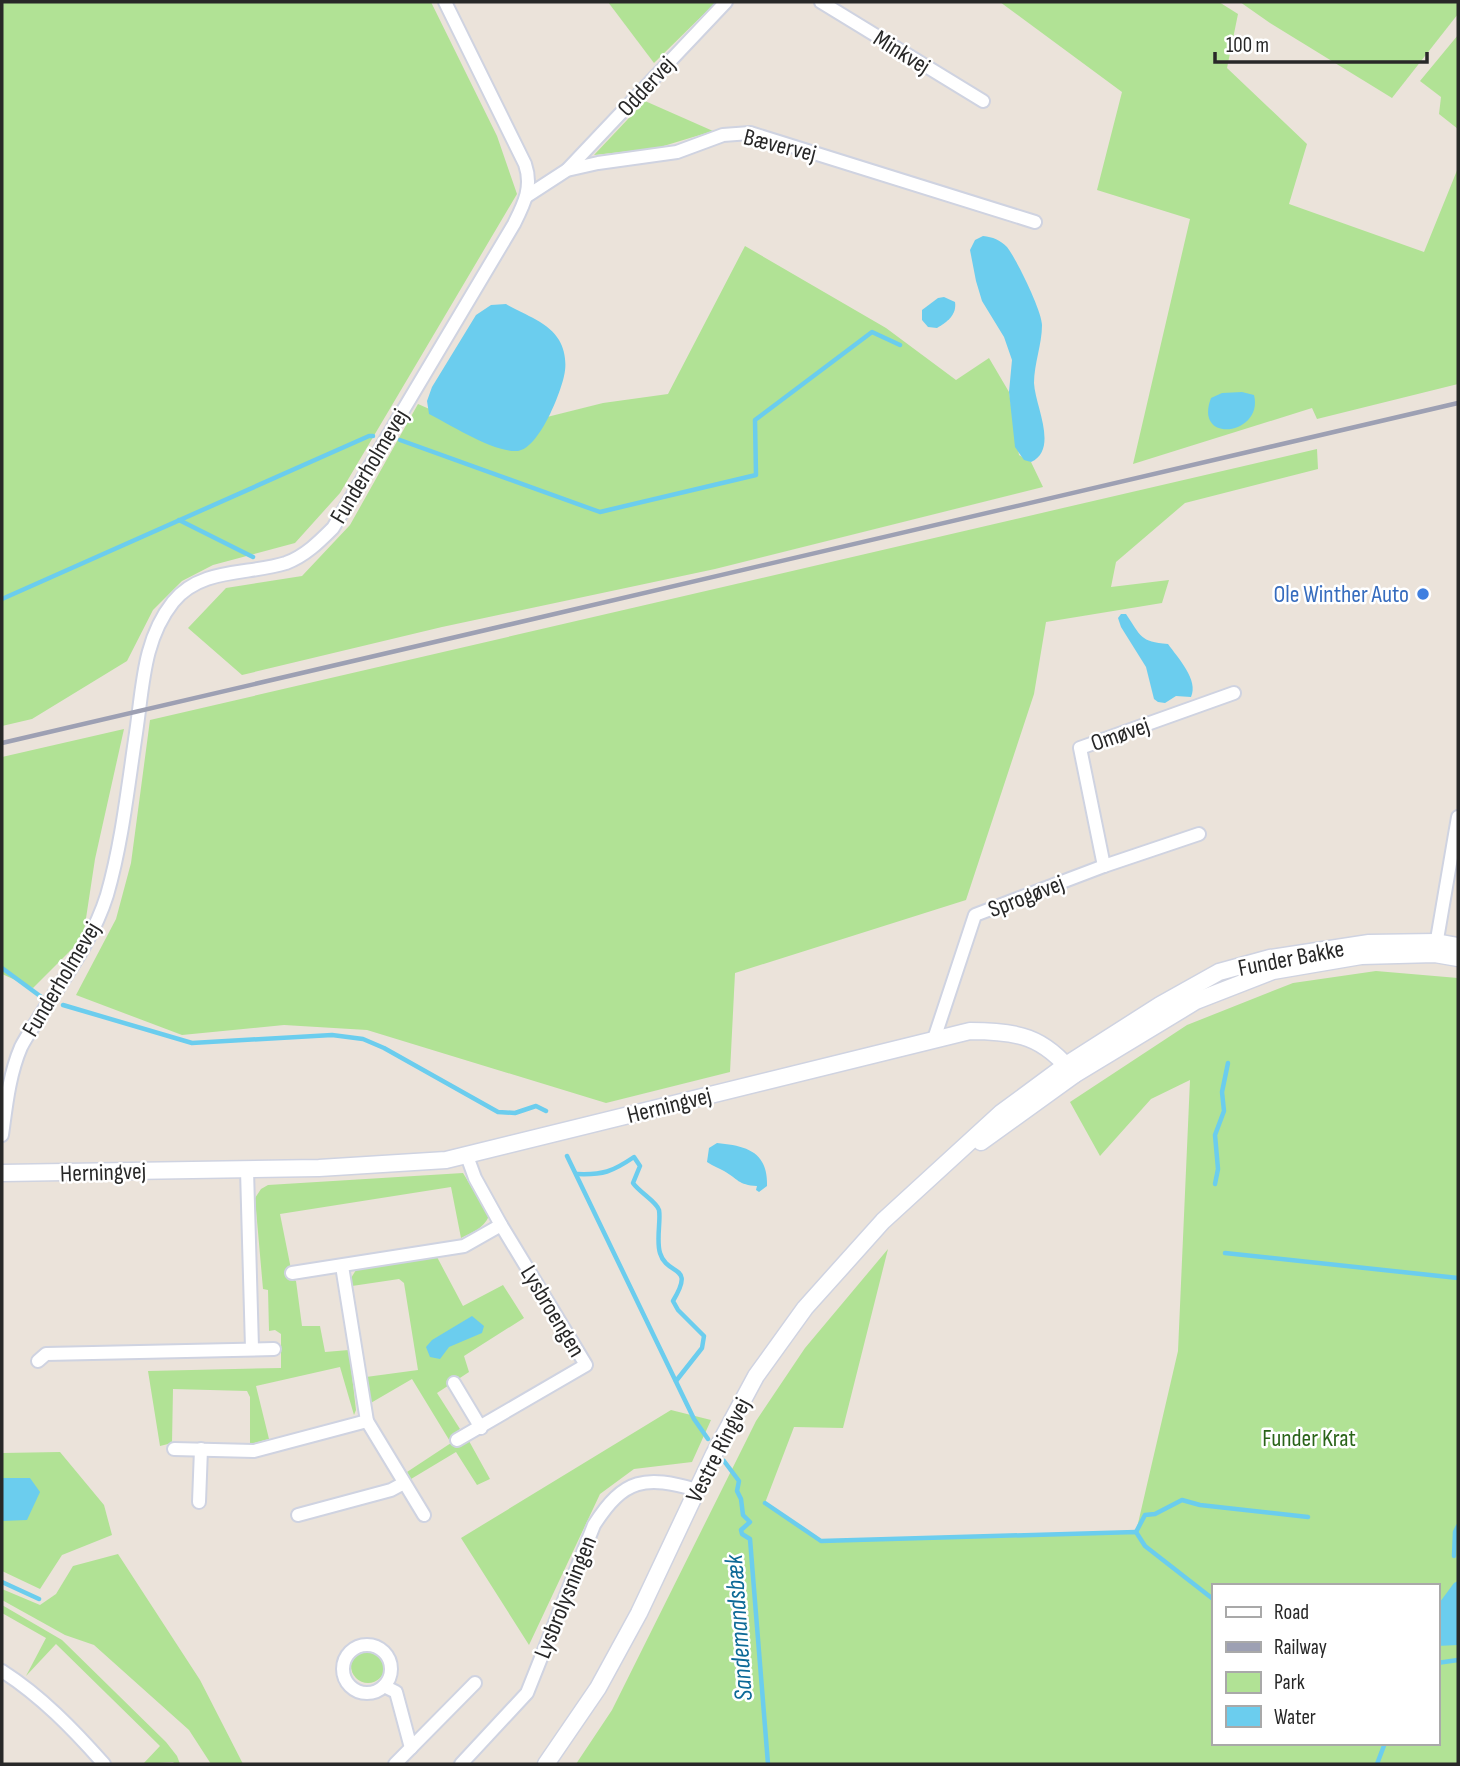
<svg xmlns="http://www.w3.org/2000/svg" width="1460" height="1766" font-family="'Sofia Sans Condensed',sans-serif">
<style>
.green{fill:#b1e295;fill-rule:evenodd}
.water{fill:#6bcdee}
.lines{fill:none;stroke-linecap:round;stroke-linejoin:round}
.stream{stroke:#6bcdee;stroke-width:4.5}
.street-casing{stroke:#cfd3e1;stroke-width:16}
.secondary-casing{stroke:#cfd3e1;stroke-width:19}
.street{stroke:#fff;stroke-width:12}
.secondary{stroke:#fff;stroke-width:16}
.rail{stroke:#9da0b3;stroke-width:4.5}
.shop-dot{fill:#3f7fe0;stroke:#fff;stroke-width:2.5}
.labels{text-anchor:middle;stroke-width:5;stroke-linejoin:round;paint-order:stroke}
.street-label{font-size:24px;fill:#282828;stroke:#fff}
.shop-label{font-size:24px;fill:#366cbe;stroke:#fff;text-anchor:end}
.park-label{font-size:24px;fill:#2a6419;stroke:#fff}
.water-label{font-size:26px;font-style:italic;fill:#0d6a97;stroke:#fff}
</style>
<rect width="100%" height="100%" fill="#ebe3da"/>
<!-- green -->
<g class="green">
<polygon points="2,2 431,2 497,136 517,194 340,493 295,543 213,565 182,581 153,610 127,661 32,719 2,726"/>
<polygon points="608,2 716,2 654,63"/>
<polygon points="1000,2 1219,2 1238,14 1227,68 1307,144 1289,204 1424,252 1458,168 1458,384 1317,419 1312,408 1133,464 1190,219 1097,190 1122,92"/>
<polygon points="1240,2 1458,2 1458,14 1392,98 1270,23"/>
<polygon points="1458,35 1458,129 1439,114 1441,97 1420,81"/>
<polygon points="645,101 713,131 657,148 594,155"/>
<polygon points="745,246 886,328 956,380 989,358 1009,392 1019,455 1031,462 1043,487 715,569 442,627 242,675 188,628 226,588 302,576 350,525 418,404 521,449 539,419 603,403 668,394"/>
<polygon points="1317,449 1318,469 1185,503 1116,562 1111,587 1169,580 1162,603 1046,622 1034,694 966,900 735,973 730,1072 606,1103 367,1030 284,1025 182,1035 76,995 116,919 131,863 150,720"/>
<polygon points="124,729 95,859 83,938 33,988 2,974 2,757"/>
<path d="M1376 971 1458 978V1764H576L612 1710 756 1421 805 1348 888 1249 843 1428 794 1427 765 1503 821 1541 1136 1532 1178 1351 1190 1080 1151 1099 1100 1156 1070 1102 1187 1025 1293 983ZM1213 1586H1437V1743H1213Z"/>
<path d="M463 1173 489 1216C483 1229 473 1232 461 1238L451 1187 280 1214 293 1279 296 1281 302 1326H320L325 1352 349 1350 356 1410 354 1415 340 1367 256 1386 269 1439 250 1444V1397L247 1391 173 1389 172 1443 160 1446 148 1371 281 1368V1334L275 1330 269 1331 268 1290 263 1289 255 1198 261 1189 268 1185Z"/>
<polygon points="437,1257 463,1306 503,1285 524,1318 464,1356 469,1372 437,1393 460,1429 452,1435 458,1445 469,1441 490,1479 477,1485 456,1452 411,1479 407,1472 451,1443 412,1379 369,1404 366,1377 418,1370 404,1283 399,1279 352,1286 351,1278 356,1270"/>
<polygon points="671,1410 711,1420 692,1462 634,1469 600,1494 529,1645 461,1538"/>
<polygon points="60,1452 104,1505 112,1535 62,1555 40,1589 2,1571 2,1453"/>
<polygon points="118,1554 200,1680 243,1764 211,1764 189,1730 94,1645 65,1635 2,1600 2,1589 40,1605 56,1594 73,1566"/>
<polygon points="2,1605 62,1640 166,1742 177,1756 180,1764 175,1764 173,1762 143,1764 160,1746 56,1644 26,1676 46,1638 2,1613"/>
<circle cx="368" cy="1666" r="17"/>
</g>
<!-- water -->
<g class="water">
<path d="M983 236C993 237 1000 240 1007 247 1016 258 1042 311 1042 325 1042 344 1034 364 1034 383 1035 406 1059 449 1031 462L1024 460 1015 447 1009 392 1012 360 1004 337 982 301 976 281 970 250 975 240Z"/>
<path d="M944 297 955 302C957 315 947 322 937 328L928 327 922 320V310L938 298Z"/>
<path d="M506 304C523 314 549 322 559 340 565 350 567 364 564 376 560 395 539 448 518 451 494 453 451 425 429 414L427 401 432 387 476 315 491 305Z"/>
<path d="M1242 392 1254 395C1264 435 1193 445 1211 398L1222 393Z"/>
<path d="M1121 614H1126C1141 636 1140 642 1168 644 1178 658 1199 680 1191 697L1176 696 1165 703 1158 702 1154 699 1146 667 1121 627 1118 618Z"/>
<path d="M717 1143C746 1146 768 1151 767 1186L759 1192 756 1190 757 1186C738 1185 738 1179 724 1171 719 1168 713 1166 707 1162L709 1148Z"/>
<polygon points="472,1316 484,1326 482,1333 449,1347 440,1359 430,1357 426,1347 432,1340"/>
<polygon points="2,1478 30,1478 40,1492 27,1520 2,1521"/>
<polygon points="1458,1581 1458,1645 1437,1646 1437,1606 1454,1583"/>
</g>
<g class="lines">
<!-- stream -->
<g class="stream">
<polyline points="400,440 600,512 756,475 755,420 872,332 900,345"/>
<polyline points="179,520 253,557"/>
<polyline points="2,599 369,436 373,436"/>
<polyline points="2,968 40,996"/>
<polyline points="63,1005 192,1043 332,1035 363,1039 384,1048 498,1112 515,1113 536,1106 546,1111"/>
<polyline points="567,1156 694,1419 708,1439"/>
<path d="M577 1174C603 1175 612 1172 634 1157L640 1166 633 1183C639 1192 657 1202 659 1210 661 1221 656 1240 660 1253 667 1277 696 1263 673 1301L678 1310 704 1336 702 1348 676 1381"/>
<polyline points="1215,1184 1218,1169 1215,1135 1224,1111 1222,1092 1228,1063"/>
<polyline points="1225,1253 1458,1278"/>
<polyline points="724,1461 739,1481 737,1491 741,1499 743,1515 750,1522 741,1530 742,1534 750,1539 768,1764"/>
<polyline points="765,1503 821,1541 1136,1532 1145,1546 1213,1599"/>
<polyline points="1136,1532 1145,1515 1155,1514 1182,1500 1200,1505 1308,1517"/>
<polyline points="1454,1556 1455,1532 1458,1526"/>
<polyline points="2,1582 39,1599"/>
<polyline points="1437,1663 1458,1660"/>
<polyline points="1377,1764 1385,1743"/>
</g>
<defs>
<g id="street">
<polyline points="821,2 983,101"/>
<polyline points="567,170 726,2"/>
<polyline points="527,196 567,170 598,163 677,152 723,135 750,133 1035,222"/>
<polyline points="1104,866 1080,748 1234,693"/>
<polyline points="1435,951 1458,817"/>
<polyline points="934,1039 975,915 1104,866 1199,834"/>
<path d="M2 1135C6 1106 9 1075 21 1047 27 1035 36 1023 43 1011 67 974 94 937 107 895 122 843 128 786 136 733 143 686 143 640 173 602 201 567 249 575 286 563 305 556 319 542 333 528L514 224C524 204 533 187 525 164L445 2"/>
<polyline points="247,1170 252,1348"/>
<polyline points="342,1266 367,1421 424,1515"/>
<polyline points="292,1273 464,1246 501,1225"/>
<polyline points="38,1361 46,1354 274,1349"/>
<polyline points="454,1383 481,1428"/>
<polyline points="457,1440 586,1365 501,1225 475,1178 467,1156"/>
<polyline points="174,1449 254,1451 367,1421"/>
<polyline points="199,1502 201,1449"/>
<polyline points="298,1515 391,1490 404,1483"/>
<circle cx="367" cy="1669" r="24"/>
<path d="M2 1671C41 1696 73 1729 104 1764"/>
<polyline points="384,1686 396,1692 411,1748"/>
<polyline points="395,1764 475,1683"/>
<path d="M461 1764 527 1693 594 1525C624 1478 645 1475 697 1490"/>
</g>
<g id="secondary">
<polyline points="981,1142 1074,1075 1196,1001 1273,971 1361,956 1435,954 1458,958"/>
<path d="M2 1173 319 1168 446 1160 970 1031C1017 1031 1044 1036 1074 1075"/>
<polyline points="546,1764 598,1688 639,1613 714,1454 756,1376 805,1308 883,1221 1001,1113 1066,1065 1160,1005 1219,972 1270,958 1369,943 1436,942 1458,946"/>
</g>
</defs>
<!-- street casing -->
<use href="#street" class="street-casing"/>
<!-- secondary casing -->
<use href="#secondary" class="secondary-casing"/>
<!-- street -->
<use href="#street" class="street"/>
<!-- secondary -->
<use href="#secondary" class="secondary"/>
<!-- rail -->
<polyline class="rail" points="2,743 1458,403"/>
</g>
<!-- markers -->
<circle class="shop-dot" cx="1423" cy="594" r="7"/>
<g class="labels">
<!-- street labels -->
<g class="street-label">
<text transform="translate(902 52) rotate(32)" y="8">Minkvej</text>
<text transform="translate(646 86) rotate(-47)" y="8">Oddervej</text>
<text transform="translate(780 145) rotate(14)" y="8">Bævervej</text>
<text transform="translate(369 466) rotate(-59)" y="8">Funderholmevej</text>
<text transform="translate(1120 734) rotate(-19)" y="8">Omøvej</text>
<text transform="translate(1026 896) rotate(-21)" y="8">Sprogøvej</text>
<text transform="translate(1291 958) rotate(-11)" y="8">Funder Bakke</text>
<text transform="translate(61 979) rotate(-59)" y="8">Funderholmevej</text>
<text transform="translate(669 1105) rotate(-14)" y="8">Herningvej</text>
<text transform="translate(103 1172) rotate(-2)" y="8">Herningvej</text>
<text transform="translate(553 1311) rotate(59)" y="8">Lysbroengen</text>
<text transform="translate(718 1450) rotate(-63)" y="8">Vestre Ringvej</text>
<text transform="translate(565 1597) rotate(-68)" y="8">Lysbrolysningen</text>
</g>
<!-- shop labels -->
<g class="shop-label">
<text x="1409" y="602">Ole Winther Auto</text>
</g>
<!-- park labels -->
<g class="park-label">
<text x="1309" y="1446">Funder Krat</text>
</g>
<!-- water labels -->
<g class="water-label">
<text transform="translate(738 1628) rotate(-94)" y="9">Sandemandsbæk</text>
</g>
</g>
<!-- border -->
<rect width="1460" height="1766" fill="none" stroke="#282828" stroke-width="7"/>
<!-- legend -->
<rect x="1212" y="1584" width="228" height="161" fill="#ffffff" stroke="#a9a9a9" stroke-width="2"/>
<rect x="1226" y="1607" width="35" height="10" fill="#ffffff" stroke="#a9a9a9" stroke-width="2"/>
<text x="1274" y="1619" font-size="21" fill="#282828">Road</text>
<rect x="1226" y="1642" width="35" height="10" fill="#9da0b3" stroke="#a9a9a9" stroke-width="2"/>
<text x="1274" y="1654" font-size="21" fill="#282828">Railway</text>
<rect x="1226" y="1672" width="35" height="21" fill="#b1e295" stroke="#a9a9a9" stroke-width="2"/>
<text x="1274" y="1689" font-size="21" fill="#282828">Park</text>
<rect x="1226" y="1706" width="35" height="21" fill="#6bcdee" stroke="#a9a9a9" stroke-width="2"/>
<text x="1274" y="1724" font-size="21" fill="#282828">Water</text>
<!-- scale -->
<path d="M1215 52v10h212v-10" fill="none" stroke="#282828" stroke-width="3.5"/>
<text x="1226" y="52" font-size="21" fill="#282828" stroke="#ffffff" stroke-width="5" paint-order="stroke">100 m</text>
</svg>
